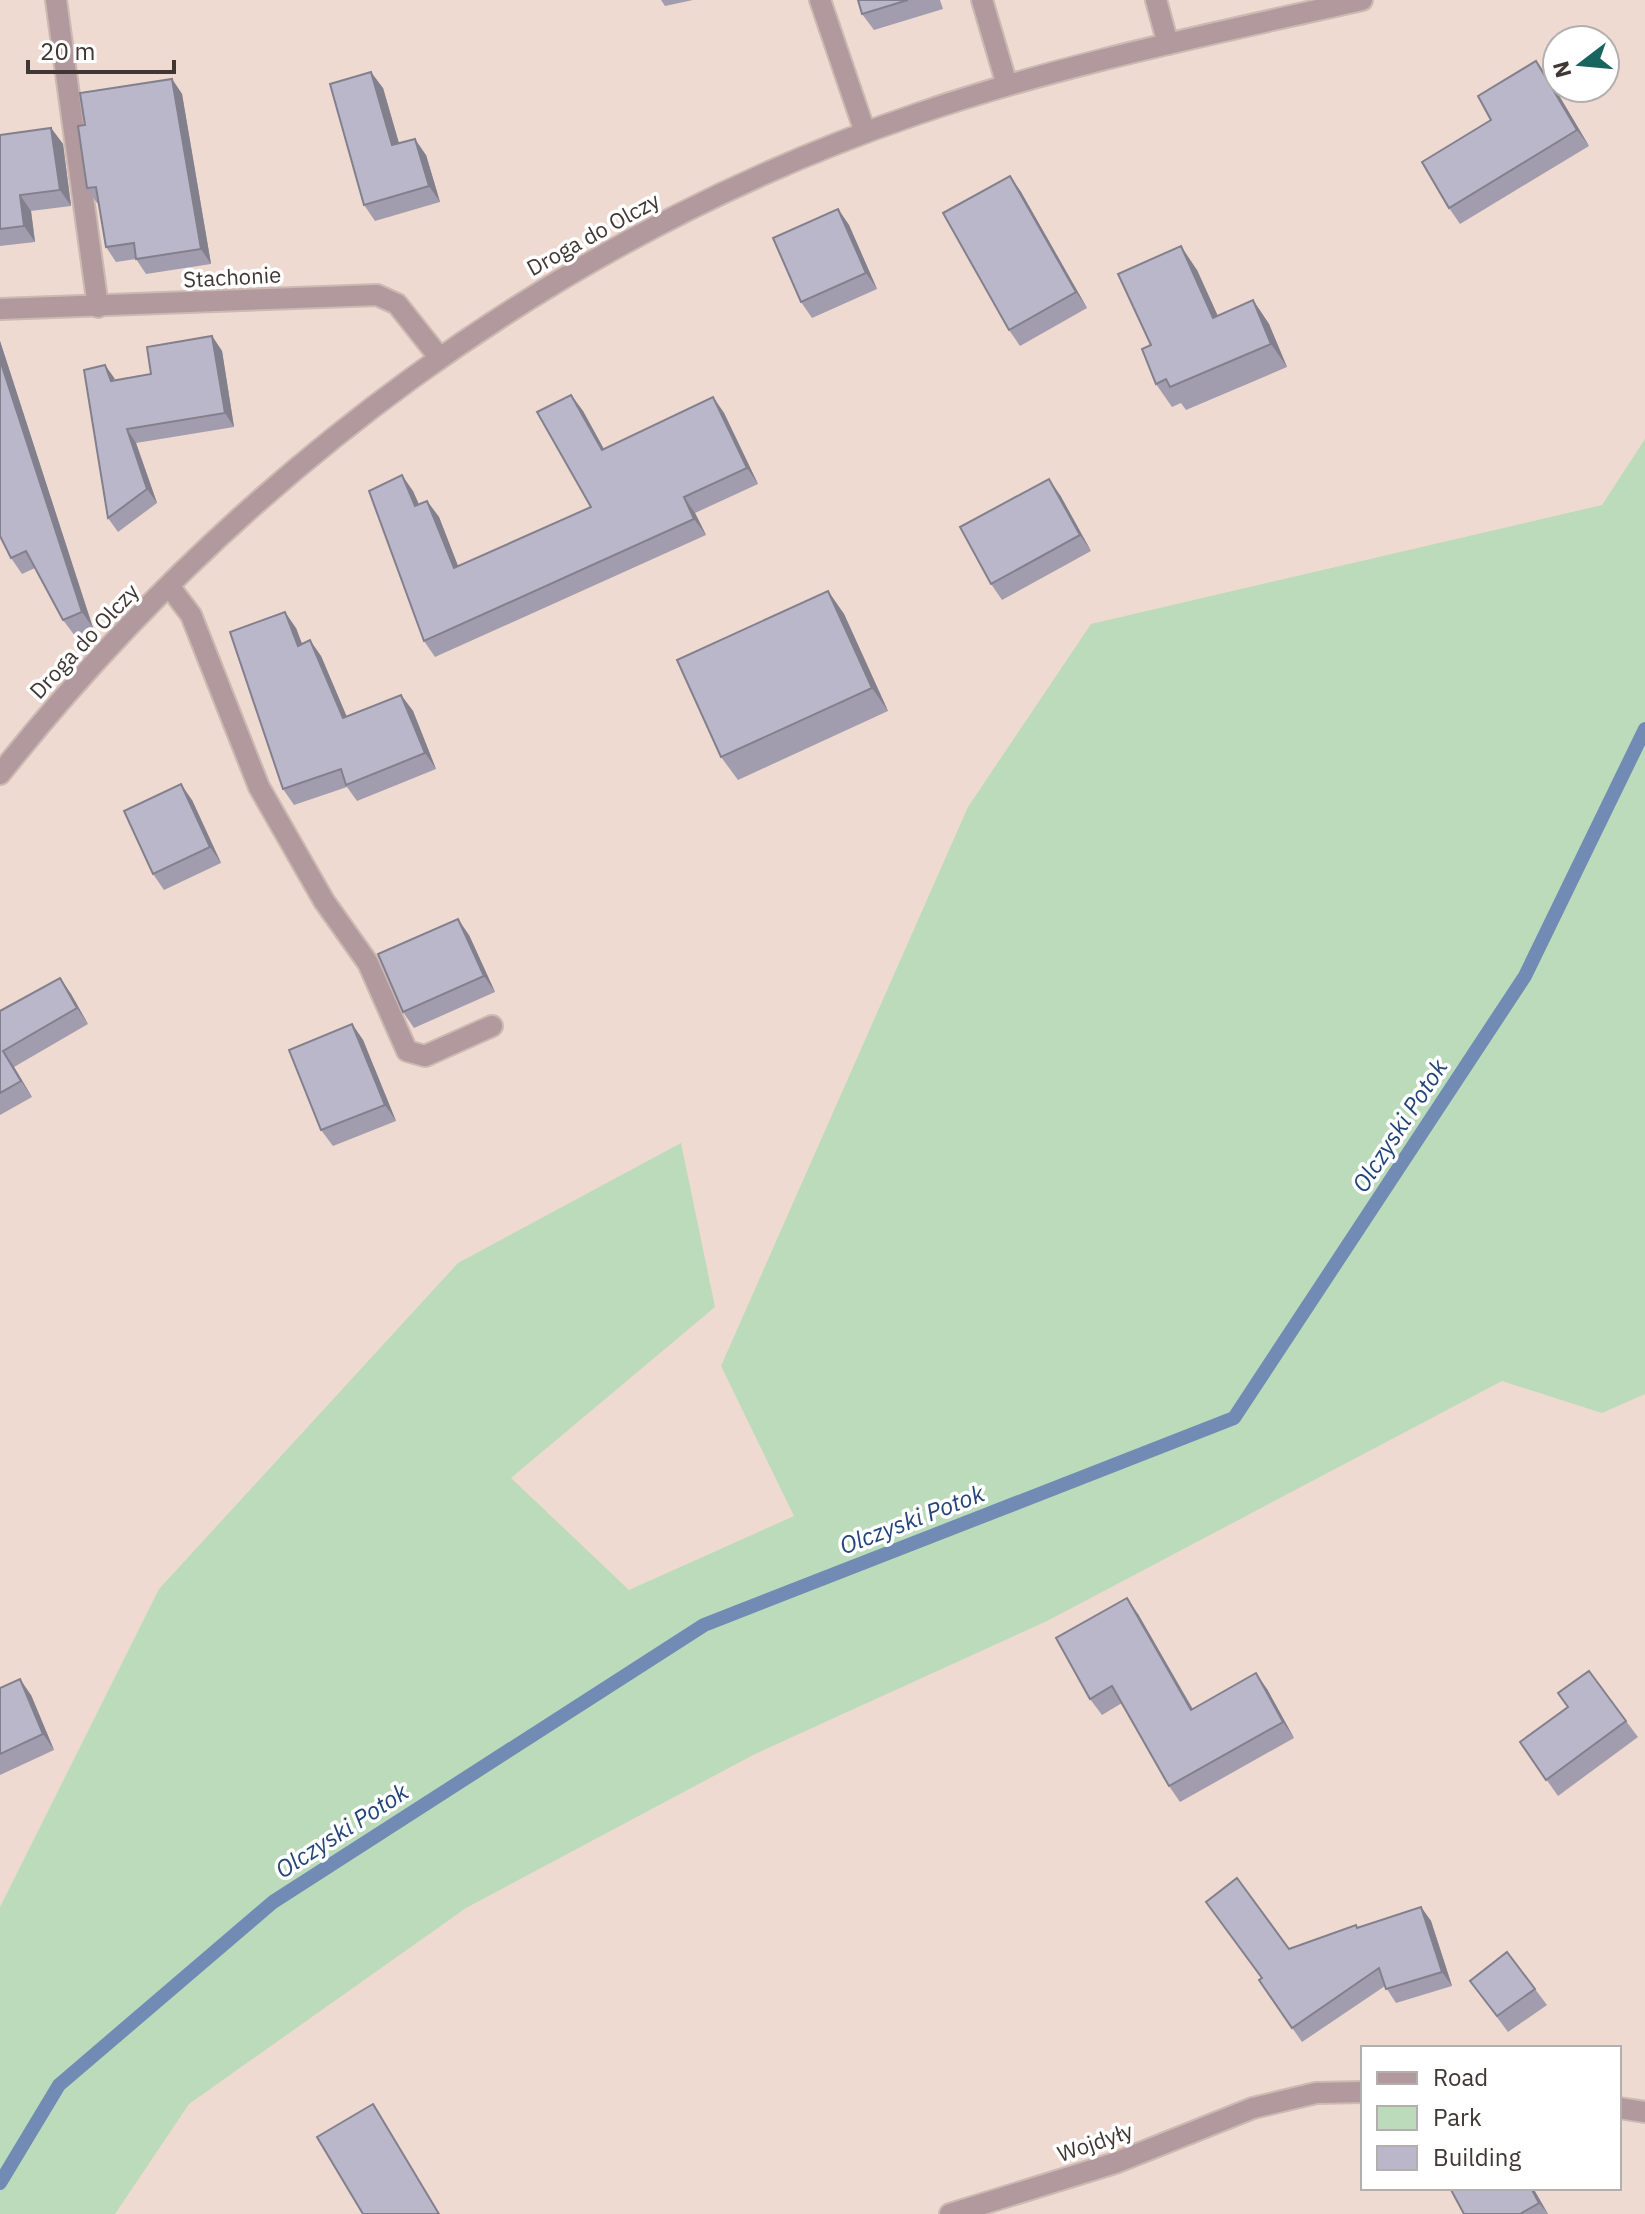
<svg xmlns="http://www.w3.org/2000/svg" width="1645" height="2214" font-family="'IBM Plex Sans',sans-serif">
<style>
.green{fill:#bbdbbb}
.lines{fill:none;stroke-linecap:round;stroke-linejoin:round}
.stream{stroke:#718bb4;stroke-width:14}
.service-casing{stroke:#ccb9b2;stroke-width:24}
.minor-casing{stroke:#ccb9b2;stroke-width:24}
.tertiary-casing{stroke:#ccb9b2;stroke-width:24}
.service{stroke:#b2999e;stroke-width:20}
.minor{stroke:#b2999e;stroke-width:20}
.tertiary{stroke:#b2999e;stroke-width:20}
.wall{fill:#a19dae}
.shaded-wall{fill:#83808d}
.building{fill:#bbb7ca;stroke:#83808d;stroke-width:2}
.labels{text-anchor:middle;stroke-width:7;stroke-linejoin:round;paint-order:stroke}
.street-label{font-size:22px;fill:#403734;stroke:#fff}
.water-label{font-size:24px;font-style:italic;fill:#224479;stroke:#fff}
</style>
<rect width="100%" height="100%" fill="#efdad1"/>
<!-- green -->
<polygon class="green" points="1645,439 1645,1394 1602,1413 1502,1381 1047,1621 755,1754 466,1908 189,2104 115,2214 0,2214 0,1907 159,1589 458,1263 681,1143 715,1307 511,1478 629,1590 794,1516 721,1366 968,807 1091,624 1602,505"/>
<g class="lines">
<!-- stream -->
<polyline class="stream" points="0,2183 59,2085 273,1902 704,1625 1234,1418 1525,976 1645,729"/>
<defs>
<g id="service">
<polyline points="56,0 98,307"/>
<polyline points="820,0 865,132"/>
<polyline points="982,0 1007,85"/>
<polyline points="1156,0 1168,44"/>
<polyline points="169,586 191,615 259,787 324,901 368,963 407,1051 425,1056 492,1026"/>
</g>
<g id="minor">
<polyline points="0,309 377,295 397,304 439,357"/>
<polyline points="1619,2108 1645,2112"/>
<polyline points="950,2214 1115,2163 1253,2108 1316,2093 1363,2092"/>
</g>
<path id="tertiary" d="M0 774C238 475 554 238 917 114 1062 64 1212 34 1362 0"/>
</defs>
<!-- service casing -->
<use href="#service" class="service-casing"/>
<!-- minor casing -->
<use href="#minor" class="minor-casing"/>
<!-- tertiary casing -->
<use href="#tertiary" class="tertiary-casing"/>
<!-- service -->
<use href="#service" class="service"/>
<!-- minor -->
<use href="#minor" class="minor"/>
<!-- tertiary -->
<use href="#tertiary" class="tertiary"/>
</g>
<!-- wall -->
<g class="wall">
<polygon points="661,0 693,0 665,6"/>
<polygon points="858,0 940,0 943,9 874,30 862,14"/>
<polygon points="1548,77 1589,146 1460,224 1449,208 1491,120"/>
<polygon points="172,79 182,94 211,264 146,274 136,259 116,262 106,247 99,203 97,203 87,188 85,125"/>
<polygon points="383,88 399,143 426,155 440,202 375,221 364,205"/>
<polygon points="51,128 63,144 71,206 31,211 35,242 0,246 0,135"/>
<polygon points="1010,176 1021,192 1087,308 1020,346 1009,330"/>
<polygon points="838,209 849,225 877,289 812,318 801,302"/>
<polygon points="1197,270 1218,316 1253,300 1269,324 1287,367 1186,410 1181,403 1172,407 1156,384 1151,345"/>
<polygon points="212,336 222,351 234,427 136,443 157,503 118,532 108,518 115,380 151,374"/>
<polygon points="0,341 93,628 75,636 63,620 35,568 22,574 11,558 0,536"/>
<polygon points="571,395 583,411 604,449 713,397 724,413 758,484 695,513 706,535 435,657 424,641 413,491 419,504 427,501 439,517 458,566 591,507"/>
<polygon points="1060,495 1091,551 1002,600 991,584"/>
<polygon points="828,591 844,614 888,711 738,780 721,757"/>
<polygon points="296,628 302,644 321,656 347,717 401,695 413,711 436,769 357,801 347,787 294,805 283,789"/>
<polygon points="192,800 221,863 164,890 153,874"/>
<polygon points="469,935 495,992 414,1028 403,1012"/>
<polygon points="60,978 71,994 88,1024 14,1067 32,1097 0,1115 0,1011"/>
<polygon points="352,1024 363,1040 396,1121 333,1146 321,1130"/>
<polygon points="1138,1614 1193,1709 1267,1689 1294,1738 1180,1802 1169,1786 1122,1703 1102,1715 1090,1699"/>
<polygon points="0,1688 31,1695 54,1750 0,1775"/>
<polygon points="1626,1721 1638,1737 1558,1796 1520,1742"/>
<polygon points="1421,1907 1431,1921 1452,1986 1396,2003 1385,1986 1302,2042 1259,1980 1289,1949"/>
<polygon points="1470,1981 1535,1989 1547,2005 1508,2032"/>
<polygon points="1533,2188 1548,2214 1464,2214"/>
</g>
<!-- shaded-wall -->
<g class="shaded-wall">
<polygon points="1536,61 1548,77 1589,146 1577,130"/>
<polygon points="371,72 383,88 404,161 392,145"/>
<polygon points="172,79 182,94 211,264 201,249"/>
<polygon points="51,128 63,144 71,206 60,190"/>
<polygon points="415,139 426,155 440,202 429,186"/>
<polygon points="1010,176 1021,192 1087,308 1076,292"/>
<polygon points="20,195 31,211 35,242 24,226"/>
<polygon points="838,209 849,225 877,289 866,273"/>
<polygon points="1181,246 1197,270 1229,341 1213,318"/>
<polygon points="1253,300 1269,324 1287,367 1271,344"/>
<polygon points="212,336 222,351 234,427 225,413"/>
<polygon points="0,341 93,628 82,612 0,360"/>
<polygon points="105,365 115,379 111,381"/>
<polygon points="571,395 583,411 613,466 602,450"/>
<polygon points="713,397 724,413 758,484 747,468"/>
<polygon points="127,429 136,443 157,503 147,489"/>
<polygon points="402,475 413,491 426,522 415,506"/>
<polygon points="1049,479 1060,495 1091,551 1080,535"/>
<polygon points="684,497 695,513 706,535 694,519"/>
<polygon points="427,501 439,517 465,584 454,568"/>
<polygon points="828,591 844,614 888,711 872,688"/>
<polygon points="285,612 296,628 309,662 298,646"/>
<polygon points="310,640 321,656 354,734 343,718"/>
<polygon points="401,695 413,711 436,769 425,753"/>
<polygon points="181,784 192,800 221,863 210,847"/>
<polygon points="458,919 469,935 495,992 484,976"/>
<polygon points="60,978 71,994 88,1024 77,1008"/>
<polygon points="352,1024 363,1040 396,1121 385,1105"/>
<polygon points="3,1051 14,1067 32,1097 21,1081"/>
<polygon points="1127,1598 1138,1614 1202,1726 1191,1710"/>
<polygon points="1256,1673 1267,1689 1294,1738 1283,1722"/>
<polygon points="20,1679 31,1695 54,1750 43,1734"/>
<polygon points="1421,1907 1431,1921 1452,1986 1442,1972"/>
<polygon points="1531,2188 1533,2188 1548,2214 1539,2203"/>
</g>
<!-- building -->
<g class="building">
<polygon points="858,0 908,0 862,14"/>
<polygon points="1536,61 1577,130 1449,208 1422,162 1491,120 1478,96"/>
<polygon points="371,72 392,145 415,139 429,186 364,205 330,84"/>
<polygon points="172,79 201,249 136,259 134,243 106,247 96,187 87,188 78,126 85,125 80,93"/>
<polygon points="51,128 60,190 20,195 24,226 0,229 0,135"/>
<polygon points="1010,176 1076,292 1009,330 943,213"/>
<polygon points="838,209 866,273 801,302 773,238"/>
<polygon points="1181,246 1213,318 1253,300 1271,344 1170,387 1166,379 1156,384 1142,349 1151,345 1118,274"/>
<polygon points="212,336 225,413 127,429 147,489 108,518 84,370 105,365 111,381 151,374 147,347"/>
<polygon points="0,360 82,612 63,620 26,551 11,558 0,536"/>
<polygon points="571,395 602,450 713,397 747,468 684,497 694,519 424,641 369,491 402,475 415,506 427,501 454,568 591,507 537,412"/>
<polygon points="1049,479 1080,535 991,584 960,527"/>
<polygon points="828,591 872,688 721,757 677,660"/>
<polygon points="285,612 298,646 310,640 343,718 401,695 425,753 346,785 341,769 283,789 230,632"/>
<polygon points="181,784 210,847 153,874 124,811"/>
<polygon points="458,919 484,976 403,1012 378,954"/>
<polygon points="60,978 77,1008 3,1051 21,1081 0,1093 0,1011"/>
<polygon points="352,1024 385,1105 321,1130 289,1050"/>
<polygon points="1127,1598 1191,1710 1256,1673 1283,1722 1169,1786 1112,1686 1090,1699 1056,1638"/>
<polygon points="1589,1671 1626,1721 1546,1780 1520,1742 1568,1707 1558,1693"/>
<polygon points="20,1679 43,1734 0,1754 0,1688"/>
<polygon points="1237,1878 1289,1949 1356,1925 1357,1928 1421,1907 1442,1972 1386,1989 1379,1968 1292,2028 1259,1980 1262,1978 1206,1902"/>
<polygon points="1507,1952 1535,1989 1497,2016 1470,1981"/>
<polygon points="373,2104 439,2214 363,2214 317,2137"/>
<polygon points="1450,2188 1531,2188 1539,2203 1520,2214 1464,2214"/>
</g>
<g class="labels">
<!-- street labels -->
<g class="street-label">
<text transform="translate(593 234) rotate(-29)" y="8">Droga do Olczy</text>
<text transform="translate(232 277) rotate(-3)" y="8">Stachonie</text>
<text transform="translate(84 641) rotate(-47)" y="8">Droga do Olczy</text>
<text transform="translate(1095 2142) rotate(-19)" y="8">Wojdyły</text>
</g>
<!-- water labels -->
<g class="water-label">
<text transform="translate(1400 1126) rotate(-57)" y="8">Olczyski Potok</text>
<text transform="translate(912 1520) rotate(-21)" y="8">Olczyski Potok</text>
<text transform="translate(342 1831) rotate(-33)" y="8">Olczyski Potok</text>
</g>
</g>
<!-- legend -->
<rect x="1361" y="2046" width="260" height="144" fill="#ffffff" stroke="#b3afae" stroke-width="2"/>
<rect x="1377" y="2072" width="40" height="12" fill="#b2999e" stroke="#b3afae" stroke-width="2"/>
<text x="1433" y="2086" font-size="24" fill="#403734">Road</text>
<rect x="1377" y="2106" width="40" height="24" fill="#bbdbbb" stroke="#b3afae" stroke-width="2"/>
<text x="1433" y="2126" font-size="24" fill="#403734">Park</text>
<rect x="1377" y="2146" width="40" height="24" fill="#bbb7ca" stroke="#b3afae" stroke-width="2"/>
<text x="1433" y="2166" font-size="24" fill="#403734">Building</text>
<!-- north arrow -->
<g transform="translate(1581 64) rotate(254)"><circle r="38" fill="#ffffff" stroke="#b3afae" stroke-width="2"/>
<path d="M0-6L14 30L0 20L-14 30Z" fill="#186560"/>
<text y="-12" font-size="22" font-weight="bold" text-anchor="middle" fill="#403734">N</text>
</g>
<!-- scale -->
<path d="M28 60v12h146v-12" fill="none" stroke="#403734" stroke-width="4"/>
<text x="40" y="60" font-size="24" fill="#403734" stroke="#ffffff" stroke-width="6" paint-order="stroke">20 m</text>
</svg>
